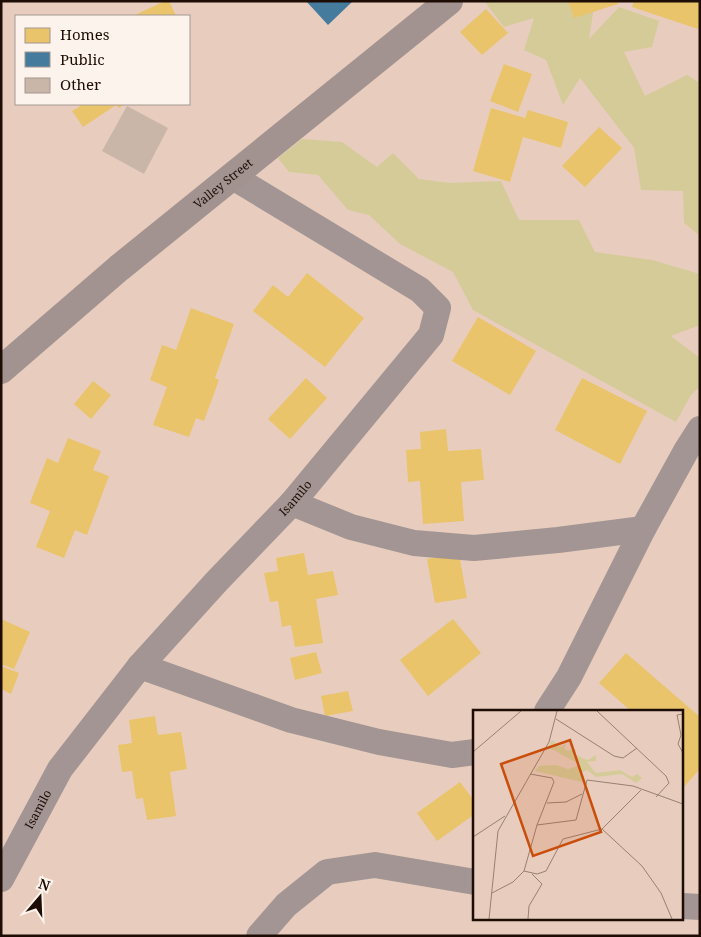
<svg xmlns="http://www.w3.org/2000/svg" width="701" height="937" font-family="'Noto Serif',serif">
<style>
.green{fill:#d5cb99}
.homes{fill:#e9c46a}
.public{fill:#457b9d}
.building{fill:#c9b6a8}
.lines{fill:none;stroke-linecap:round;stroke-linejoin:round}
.minor{stroke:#a29593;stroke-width:26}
.secondary{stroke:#a39390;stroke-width:28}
.labels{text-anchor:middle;stroke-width:5;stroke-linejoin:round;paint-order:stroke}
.street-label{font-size:12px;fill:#1e0d04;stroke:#fdf3ed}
.inset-road{fill:none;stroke:#978074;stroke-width:1}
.view{fill:#ca4e0b;fill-opacity:0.15;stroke:#ca4e0b;stroke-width:2.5}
.inset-edge{fill:none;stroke:#1e0d04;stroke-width:2.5}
</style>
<rect width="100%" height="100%" fill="#e8cdbe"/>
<!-- green -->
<g class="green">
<polygon points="484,1 576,1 594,7 589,39 619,7 659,21 652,47 624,52 645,96 687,75 700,83 700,236 684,223 683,191 641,190 634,148 580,78 563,105 546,60 524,50 534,18 504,27"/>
<polygon points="302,139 342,142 377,167 393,153 419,179 450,183 501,181 519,220 579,220 595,252 652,260 700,274 700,325 671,336 700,358 700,386 691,395 676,422 473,310 453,272 400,244 369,215 348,210 318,175 289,172 278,158"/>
</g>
<!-- homes -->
<g class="homes">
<polygon points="165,1 169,1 176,16 136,16 135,15"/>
<polygon points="568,1 617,1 618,4 574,18"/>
<polygon points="634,1 700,1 700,24 698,29 632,7"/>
<polygon points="486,9 508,33 482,55 460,32"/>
<polygon points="504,64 532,74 518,112 490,101"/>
<polygon points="84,104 125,104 119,108 116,105 83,127 72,111"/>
<polygon points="491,108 525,118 528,110 568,122 561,148 523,137 510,182 473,171"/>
<polygon points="599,127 622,148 585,187 562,166"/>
<polygon points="307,273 364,318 325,367 253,311 273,285 288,297"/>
<polygon points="191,308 234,324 215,378 219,380 204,421 196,418 189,437 153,425 167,387 150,380 162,345 176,350"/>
<polygon points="478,317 536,351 510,395 452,361"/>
<polygon points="306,378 327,398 290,439 268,419"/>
<polygon points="582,378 647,411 620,464 555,430"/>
<polygon points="93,381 111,395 91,419 74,404"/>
<polygon points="446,429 448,451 481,449 484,480 461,482 464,521 423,524 420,481 408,482 406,450 421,449 420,432"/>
<polygon points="68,438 101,451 93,470 109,476 87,535 75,530 64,558 36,547 50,511 30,503 47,458 58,463"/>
<polygon points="304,553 308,575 333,571 338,595 316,599 323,643 295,647 291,625 282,627 278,601 270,602 264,573 278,571 276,558"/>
<polygon points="459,554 467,598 435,603 427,559"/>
<polygon points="1,619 30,632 14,669 1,664"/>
<polygon points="453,619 481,653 428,696 400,660"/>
<polygon points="316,652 322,673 295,680 290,658"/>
<polygon points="626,653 700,717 700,769 682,789 682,711 631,711 599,683"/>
<polygon points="1,666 19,673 11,694 1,689"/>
<polygon points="348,691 353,711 325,716 321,696"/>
<polygon points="155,716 158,735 181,732 187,769 170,772 176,816 147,820 143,798 136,799 132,771 122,772 118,745 132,743 129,720"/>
<polygon points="460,782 475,802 475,814 437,841 417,813"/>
</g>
<!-- public -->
<polygon class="public" points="306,1 353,1 328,25"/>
<!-- building -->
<polygon class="building" points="127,106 168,128 144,174 102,151"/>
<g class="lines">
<!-- minor -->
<g class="minor">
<polyline points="292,503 351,527 414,543 474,548 558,540 643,529"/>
<polyline points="140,666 291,720 379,742 452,755 475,752"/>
<polyline points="547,711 569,677 643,529 686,451 700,429"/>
<path id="s1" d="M1 879 60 769 140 666 217 581 292 503 431 335 438 308 420 290 233 177"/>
<polyline points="682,906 700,907"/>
<polyline points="259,936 286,905 327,872 375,865 475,882"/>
</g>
<!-- secondary -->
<path class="secondary" id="s2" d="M1 370 119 268 449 1"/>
</g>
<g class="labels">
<!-- street labels -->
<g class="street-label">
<text dy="4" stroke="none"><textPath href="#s2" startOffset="290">Valley Street</textPath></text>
<text dy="4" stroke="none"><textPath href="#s1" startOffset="484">Isamilo</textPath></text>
<text dy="4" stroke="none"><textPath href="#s1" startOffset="79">Isamilo</textPath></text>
</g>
</g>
<!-- overview -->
<g transform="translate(473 710)">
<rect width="210" height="210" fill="#e8cdbe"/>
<path d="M79 30 87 37 93 34 91 38 94 41 103 39 102 44 109 48 115 50 123 45V51L114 52 123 63 147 60 159 67 164 64 169 68 163 73 149 64 123 67 114 60 105 64 111 66 109 72 62 61 66 56 83 55 95 59 108 55 75 37Z" fill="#d5cb99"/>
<path class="inset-road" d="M124 1 193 66 196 73 183 87M210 4 204 5 208 25 205 34 210 43M83 9 141 46 150 48 164 38M0 42 48 1M74 93 93 92 109 84M64 115 103 110 114 70 160 76 210 94M129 119 169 156 188 183 199 209M0 127 32 106M51 161 64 164 73 161 90 129 129 119 168 80M19 183 40 172 51 161 64 115 81 72 79 68 57 64M16 209 25 121 76 32 84 1M55 209 56 196 69 174 59 164"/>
<path class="view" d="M97 30 128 122 60 146 28 54Z"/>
<rect width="210" height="210" class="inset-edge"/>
</g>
<!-- border -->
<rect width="701" height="937" fill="none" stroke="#1e0d04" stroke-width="5"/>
<!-- legend -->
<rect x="15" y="15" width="175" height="90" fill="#fdf3ed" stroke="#a49790"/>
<rect x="25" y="28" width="25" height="15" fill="#e9c46a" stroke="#a49790"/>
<text x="60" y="40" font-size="15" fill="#1e0d04">Homes</text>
<rect x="25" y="52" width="25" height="15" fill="#457b9d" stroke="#a49790"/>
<text x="60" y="65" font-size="15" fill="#1e0d04">Public</text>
<rect x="25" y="78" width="25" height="15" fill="#c9b6a8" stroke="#a49790"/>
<text x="60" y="90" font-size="15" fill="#1e0d04">Other</text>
<!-- north arrow -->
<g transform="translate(40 897) rotate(19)" stroke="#fdf3ed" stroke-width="4" paint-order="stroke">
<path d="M0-4L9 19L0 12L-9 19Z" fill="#1e0d04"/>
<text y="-8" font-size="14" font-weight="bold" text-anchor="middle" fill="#1e0d04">N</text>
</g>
</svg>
